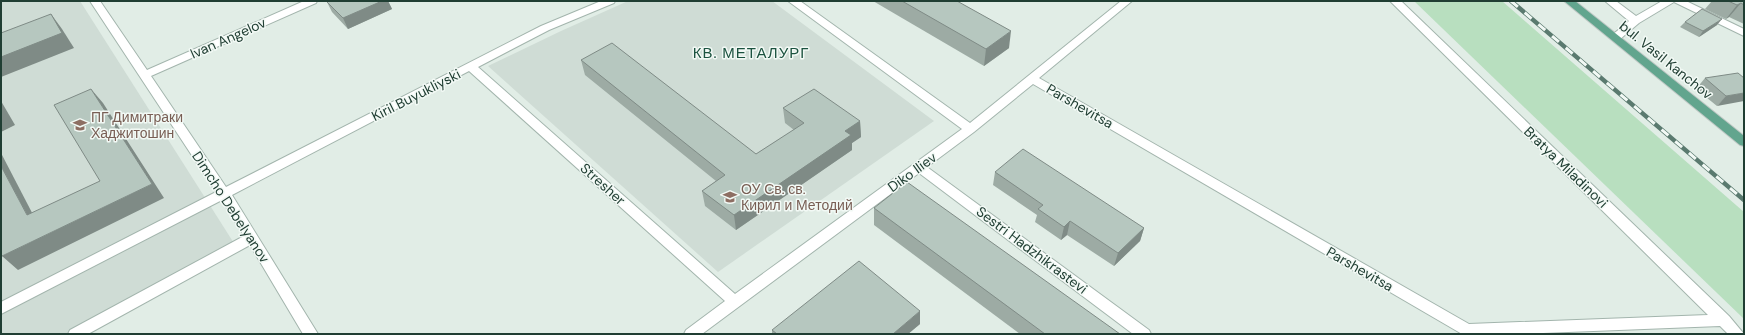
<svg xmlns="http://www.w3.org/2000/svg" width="1745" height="335" font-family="'DM Sans',sans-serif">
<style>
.built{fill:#cfdcd5}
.green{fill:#b8dfbf}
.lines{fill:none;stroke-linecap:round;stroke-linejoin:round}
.minor-casing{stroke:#a3b5ad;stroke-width:2}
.major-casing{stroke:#c1c9c6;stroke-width:2}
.minor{fill:#fff;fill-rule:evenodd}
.major{fill:#62a58e;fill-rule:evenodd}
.rail-casing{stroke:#5a7a6f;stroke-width:4.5}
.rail{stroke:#f2f9f5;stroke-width:3;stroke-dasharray:9;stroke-linecap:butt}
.wall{fill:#9daba4}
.shaded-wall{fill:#7f8b86}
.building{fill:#b6c7bf;stroke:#7f8b86}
.labels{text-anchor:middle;stroke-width:3;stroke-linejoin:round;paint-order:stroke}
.street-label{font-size:14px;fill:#203e33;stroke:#f2f9f5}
.education-label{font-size:14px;fill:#785e54;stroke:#f2f9f5;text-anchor:start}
.neighbourhood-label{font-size:15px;letter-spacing:1px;fill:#1b523f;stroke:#f2f9f5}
</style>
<rect width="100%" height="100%" fill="#e1ede6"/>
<!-- built -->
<g class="built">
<polygon points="1,1 80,1 237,248 76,334 1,334"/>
<polygon points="628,1 772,1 934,121 718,272 488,66 561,31"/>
</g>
<!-- green -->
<polygon class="green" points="1414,1 1502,1 1744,212 1744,319"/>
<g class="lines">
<defs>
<g id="minor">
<polygon points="90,1 100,1 147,70 304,1 317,1 316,3 151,76 226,187 541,26 601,1 615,1 614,3 549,30 478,67 735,294 962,129 788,1 800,1 970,123 1121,1 1132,1 1039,78 1469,324 1708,315 1390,1 1401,1 1729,316 1744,334 1728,334 1720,326 1516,334 1462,334 1033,84 974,132 927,167 1149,330 1151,334 1133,334 919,173 702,334 684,334 686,330 725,301 469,71 232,195 318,334 303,334 250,245 88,334 68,334 70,330 244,236 222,200 1,314 1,302 216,192"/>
<polygon points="1605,1 1616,1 1636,16 1662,1 1686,1 1744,29 1744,36 1674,2 1639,23 1619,40 1615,41 1610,38 1611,36 1629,21"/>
</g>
<polygon id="major" points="1564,1 1575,1 1744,136 1744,146 1740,145"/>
</defs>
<!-- minor casing -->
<use href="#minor" class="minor-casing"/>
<!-- major casing -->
<use href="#major" class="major-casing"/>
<!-- minor -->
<use href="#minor" class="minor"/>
<!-- major -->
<use href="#major" class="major"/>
<defs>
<polyline id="rail" points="1511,1 1744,200"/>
</defs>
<!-- rail casing -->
<use href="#rail" class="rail-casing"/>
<!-- rail -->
<use href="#rail" class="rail"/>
</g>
<!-- wall -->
<g class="wall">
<polygon points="328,1 388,1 392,9 348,29 332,12 327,2"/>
<polygon points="873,1 957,1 1009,48 984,66"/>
<polygon points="1712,1 1744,1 1744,24 1729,17 1726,19 1705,9"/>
<polygon points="1685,22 1717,25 1699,37 1680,27"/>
<polygon points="581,60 756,154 794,130 785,123 783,108 860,121 861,137 852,143 852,150 736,230 705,206 702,191 716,181 585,75"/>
<polygon points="1705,78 1744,78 1717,106 1696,89"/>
<polygon points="995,172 1144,228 1140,241 1114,266 1067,235 1061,240 1035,222 1037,215 993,185"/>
<polygon points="874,208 1120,334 1020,334 874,225"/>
<polygon points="920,324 908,334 772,334 772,330"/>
</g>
<!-- shaded-wall -->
<g class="shaded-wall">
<polygon points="382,1 388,1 392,9 348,29 343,18"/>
<polygon points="1741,3 1729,17 1726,19 1737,5"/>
<polygon points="51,14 62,29 74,48 1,77 1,57"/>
<polygon points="1722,19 1717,25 1699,37 1703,31"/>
<polygon points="1011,31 1009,48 984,66 986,49"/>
<polygon points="91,89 103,103 164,198 18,270 2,256 152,184"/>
<polygon points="1744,93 1744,101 1717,106 1726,96"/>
<polygon points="1,101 15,125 1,132"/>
<polygon points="860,121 861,137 852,143 852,150 736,230 734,215 845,131"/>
<polygon points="1,153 41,230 27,215 1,166"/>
<polygon points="1070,221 1067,235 1061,240 1064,227"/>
<polygon points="1144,228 1140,241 1114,266 1118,253"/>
<polygon points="920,311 920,324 908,334 893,334"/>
</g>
<!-- building -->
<g class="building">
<polygon points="328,1 382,1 343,18 327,2"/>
<polygon points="902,1 957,1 1011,31 986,49"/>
<polygon points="1728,1 1744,1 1744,5 1741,3 1737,5"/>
<polygon points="1702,9 1722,19 1703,31 1685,22"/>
<polygon points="51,14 62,33 1,57 1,33"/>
<polygon points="612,43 756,154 804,123 783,108 814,89 860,121 845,131 851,135 734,215 702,191 725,175 581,60"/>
<polygon points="1738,73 1744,78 1744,93 1726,96 1705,78"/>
<polygon points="91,89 152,184 2,256 1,253 1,166 27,215 100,181 54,105"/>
<polygon points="1023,149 1144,228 1118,253 1070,221 1064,227 1038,209 1043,205 995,172"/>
<polygon points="907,182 1120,334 1045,334 874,208"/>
<polygon points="859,261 920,311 893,334 777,334 772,330"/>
</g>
<!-- icons -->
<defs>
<symbol id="school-bare" viewBox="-9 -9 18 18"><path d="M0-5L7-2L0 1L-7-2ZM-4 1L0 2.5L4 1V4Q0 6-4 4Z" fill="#8d6e63" stroke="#f2f9f5" stroke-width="2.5" paint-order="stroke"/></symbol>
</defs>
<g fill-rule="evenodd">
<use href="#school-bare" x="70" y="115" width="20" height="20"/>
<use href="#school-bare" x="720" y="187" width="20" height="20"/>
</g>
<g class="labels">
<!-- street labels -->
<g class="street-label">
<text transform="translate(228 38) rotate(-24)" y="5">Ivan Angelov</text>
<text transform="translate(1666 60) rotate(39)" y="5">bul. Vasil Kanchov</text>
<text transform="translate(416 95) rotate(-27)" y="5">Kiril Buyukliyski</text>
<text transform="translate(1080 106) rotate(30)" y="5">Parshevitsa</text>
<text transform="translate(1566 167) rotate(44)" y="5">Bratya Miladinovi</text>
<text transform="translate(912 172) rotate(-36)" y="5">Diko Iliev</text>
<text transform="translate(603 184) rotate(42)" y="5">Stresher</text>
<text transform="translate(231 207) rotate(57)" y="5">Dimcho Debelyanov</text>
<text transform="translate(1032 250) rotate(37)" y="5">Sestri Hadzhikrastevi</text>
<text transform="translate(1360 269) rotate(30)" y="5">Parshevitsa</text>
</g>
<!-- education labels -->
<g class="education-label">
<text x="91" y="122">ПГ Димитраки<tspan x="91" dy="16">Хаджитошин</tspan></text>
<text x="741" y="194">ОУ Св. св.<tspan x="741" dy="16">Кирил и Методий</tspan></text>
</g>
<!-- neighbourhood labels -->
<g class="neighbourhood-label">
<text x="751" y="58">КВ. МЕТАЛУРГ</text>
</g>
</g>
<!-- border -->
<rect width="1745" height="335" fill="none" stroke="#203e33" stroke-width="4"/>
</svg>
